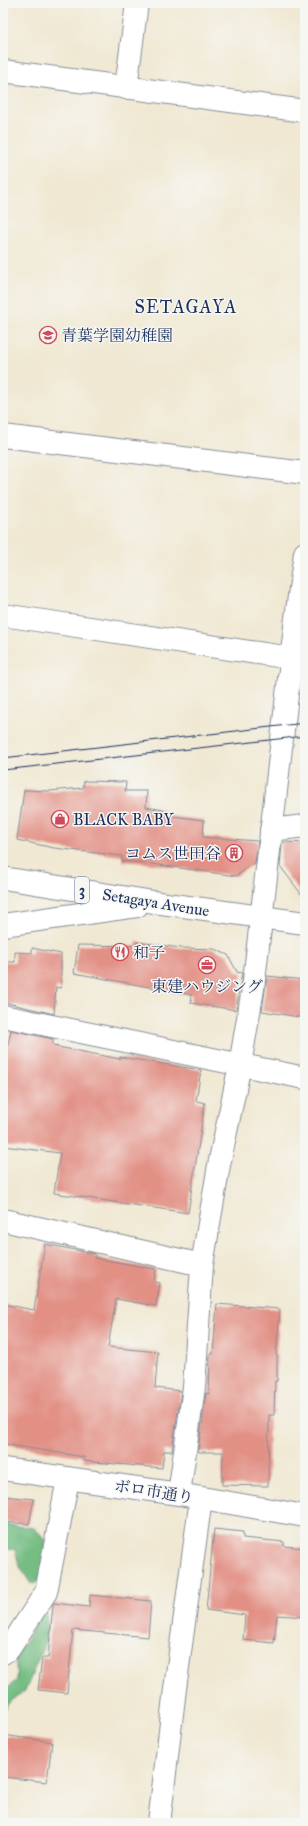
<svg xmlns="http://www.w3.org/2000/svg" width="308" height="1826" font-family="'IM FELL Great Primer','Noto Serif JP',serif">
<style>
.forest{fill:#74bd83;stroke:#487670}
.building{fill:#e28f84}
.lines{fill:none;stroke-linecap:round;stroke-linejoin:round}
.minor-casing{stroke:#868c98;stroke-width:24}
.major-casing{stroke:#868c98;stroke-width:24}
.minor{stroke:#fff;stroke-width:22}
.major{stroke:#fff;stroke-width:22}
.tram{stroke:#1b2f5e;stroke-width:1}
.labels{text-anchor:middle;stroke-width:3;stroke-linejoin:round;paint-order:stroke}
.shield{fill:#f6f6f2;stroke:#5d6b8a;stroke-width:1}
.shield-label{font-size:15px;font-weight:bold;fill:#1b2f5e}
.poi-label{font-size:16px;fill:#1b2f5e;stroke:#f6f6f2;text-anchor:start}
.street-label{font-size:16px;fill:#1b2f5e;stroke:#f6f6f2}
.quarter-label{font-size:18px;letter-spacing:1px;fill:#1b2f5e;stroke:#f6f6f2}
</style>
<rect width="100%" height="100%" fill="#f6f6f2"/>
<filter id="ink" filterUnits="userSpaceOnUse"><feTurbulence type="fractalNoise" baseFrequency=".025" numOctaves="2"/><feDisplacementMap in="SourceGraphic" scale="8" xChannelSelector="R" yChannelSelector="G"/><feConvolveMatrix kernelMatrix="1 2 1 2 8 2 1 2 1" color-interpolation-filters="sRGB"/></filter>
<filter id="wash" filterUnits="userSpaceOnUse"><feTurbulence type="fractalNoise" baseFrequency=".012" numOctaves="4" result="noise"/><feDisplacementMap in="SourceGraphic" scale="16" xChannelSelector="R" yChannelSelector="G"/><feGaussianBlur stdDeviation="0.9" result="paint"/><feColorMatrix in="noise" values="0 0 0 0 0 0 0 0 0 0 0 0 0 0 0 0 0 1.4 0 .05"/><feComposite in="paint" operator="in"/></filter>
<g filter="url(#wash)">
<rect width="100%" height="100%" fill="#f0e8d2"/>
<!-- forest -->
<g class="forest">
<polygon points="3,1518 6,1525 35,1528 46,1541 41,1580 31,1584 19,1565 15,1549 3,1550"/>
<polygon points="44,1608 47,1621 45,1642 26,1689 9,1702 3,1713 3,1689 8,1688 17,1680 15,1651 25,1644"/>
</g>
<g id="blocks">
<!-- building -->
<g class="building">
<polygon points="84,781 126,782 125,791 147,791 146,807 164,810 164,815 204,820 203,837 258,841 255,863 236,876 145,863 122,861 122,856 54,848 17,840 24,790 49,791 83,788"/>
<polygon points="285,842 305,843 305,899 280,866 282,843"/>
<polygon points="137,942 181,948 214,949 228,955 237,972 242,973 236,1010 191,1003 192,995 74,973 78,945 136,946"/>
<polygon points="32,948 61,954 61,988 56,987 54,1014 3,1002 3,962 15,962 15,952 32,953"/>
<polygon points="267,976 305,980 305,1018 262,1011"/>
<polygon points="11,1030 53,1039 53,1045 58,1046 58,1047 120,1059 120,1057 201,1070 196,1101 205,1103 188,1213 54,1193 60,1153 3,1146 3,1069"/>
<polygon points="45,1244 95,1254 94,1258 156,1269 154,1282 160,1283 156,1306 116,1299 108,1347 158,1352 155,1388 181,1391 172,1451 164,1451 162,1468 83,1461 84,1457 3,1444 3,1304 34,1310"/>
<polygon points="217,1304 280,1309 276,1355 277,1356 277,1381 275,1381 274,1415 269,1415 268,1486 222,1485 223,1452 198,1452 206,1393 209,1394 210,1354 213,1354"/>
<polygon points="3,1496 34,1499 29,1524 3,1522"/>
<polygon points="214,1529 243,1532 243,1538 284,1542 284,1546 305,1548 305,1617 277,1615 274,1643 243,1640 245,1615 206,1610"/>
<polygon points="90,1595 151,1601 148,1637 73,1630 67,1693 38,1690 42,1658 48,1658 53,1605 54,1603 89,1607"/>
<polygon points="3,1735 52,1742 47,1782 3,1777"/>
</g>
</g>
</g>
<g filter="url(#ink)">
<use href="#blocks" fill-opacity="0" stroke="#868c98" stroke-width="1"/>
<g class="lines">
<defs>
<g id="minor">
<polyline points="3,71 305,111"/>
<polyline points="126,88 137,3"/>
<polyline points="3,436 305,473"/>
<polyline points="3,615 291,658"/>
<polyline points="271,830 305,826"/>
<polyline points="3,1016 305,1078"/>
<polyline points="3,1220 202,1265"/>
<polyline points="3,1469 179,1494 305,1516"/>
<polyline points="179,1494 194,1387 202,1265 219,1165 240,1065 253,989 296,618 305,553"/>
<polyline points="3,1653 9,1649 46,1592 68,1479"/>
<polyline points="159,1823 175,1689 201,1498"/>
</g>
<g id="major">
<polyline points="3,878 160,903 305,923"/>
<polyline points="3,925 137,906"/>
</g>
</defs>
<!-- minor casing -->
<use href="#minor" class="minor-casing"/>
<!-- major casing -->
<use href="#major" class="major-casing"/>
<!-- minor -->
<use href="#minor" class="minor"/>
<!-- major -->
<use href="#major" class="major"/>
<!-- tram -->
<g class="tram">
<polyline points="3,758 305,723"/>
<polyline points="3,770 305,736"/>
</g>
</g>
</g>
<!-- icons -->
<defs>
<symbol id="school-ring" viewBox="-11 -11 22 22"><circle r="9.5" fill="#f6f6f2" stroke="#d1495b" stroke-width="1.5"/><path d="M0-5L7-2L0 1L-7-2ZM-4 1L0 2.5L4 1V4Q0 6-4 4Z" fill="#d1495b"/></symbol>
<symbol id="shop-ring" viewBox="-11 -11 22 22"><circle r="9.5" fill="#f6f6f2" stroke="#d1495b" stroke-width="1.5"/><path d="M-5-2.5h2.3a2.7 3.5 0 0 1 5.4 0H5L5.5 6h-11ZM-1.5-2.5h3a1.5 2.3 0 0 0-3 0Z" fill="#d1495b"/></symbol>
<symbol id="building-ring" viewBox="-11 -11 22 22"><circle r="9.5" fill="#f6f6f2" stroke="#d1495b" stroke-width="1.5"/><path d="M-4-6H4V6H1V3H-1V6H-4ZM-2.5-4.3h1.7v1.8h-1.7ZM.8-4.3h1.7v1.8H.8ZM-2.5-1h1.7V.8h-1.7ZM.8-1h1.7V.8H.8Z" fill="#d1495b"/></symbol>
<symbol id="restaurant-ring" viewBox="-11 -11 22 22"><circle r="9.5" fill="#f6f6f2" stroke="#d1495b" stroke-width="1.5"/><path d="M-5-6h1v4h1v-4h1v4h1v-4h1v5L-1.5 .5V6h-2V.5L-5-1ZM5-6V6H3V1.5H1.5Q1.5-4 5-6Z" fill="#d1495b"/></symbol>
<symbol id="office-ring" viewBox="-11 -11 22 22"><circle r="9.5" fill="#f6f6f2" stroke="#d1495b" stroke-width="1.5"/><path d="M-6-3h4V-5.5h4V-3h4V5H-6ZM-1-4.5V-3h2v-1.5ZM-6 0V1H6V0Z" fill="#d1495b"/></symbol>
</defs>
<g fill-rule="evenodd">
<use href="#school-ring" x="38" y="325" width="20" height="20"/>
<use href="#shop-ring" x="50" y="809" width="20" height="20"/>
<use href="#building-ring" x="224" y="843" width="20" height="20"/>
<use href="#restaurant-ring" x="110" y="942" width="20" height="20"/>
<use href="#office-ring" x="197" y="955" width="20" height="20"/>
</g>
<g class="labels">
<!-- shield labels -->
<rect class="shield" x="75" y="877" width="14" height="26" rx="3"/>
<g class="shield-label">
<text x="82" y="895">3</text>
</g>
<!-- poi labels -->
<g class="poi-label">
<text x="61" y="341">青葉学園幼稚園</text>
<text x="73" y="825">BLACK BABY</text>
<text x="221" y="859" text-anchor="end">コムス世田谷</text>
<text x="133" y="958">和子</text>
<text x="207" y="992" text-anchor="middle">東建ハウジング</text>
</g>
<!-- street labels -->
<g class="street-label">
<text transform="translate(156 902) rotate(9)" y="6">Setagaya Avenue</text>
<text transform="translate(154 1491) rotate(9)" y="6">ボロ市通り</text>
</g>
<!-- quarter labels -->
<g class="quarter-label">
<text x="186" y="313">SETAGAYA</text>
</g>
</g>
<!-- margin -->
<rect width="308" height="1826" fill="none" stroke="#f6f6f2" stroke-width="16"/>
</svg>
